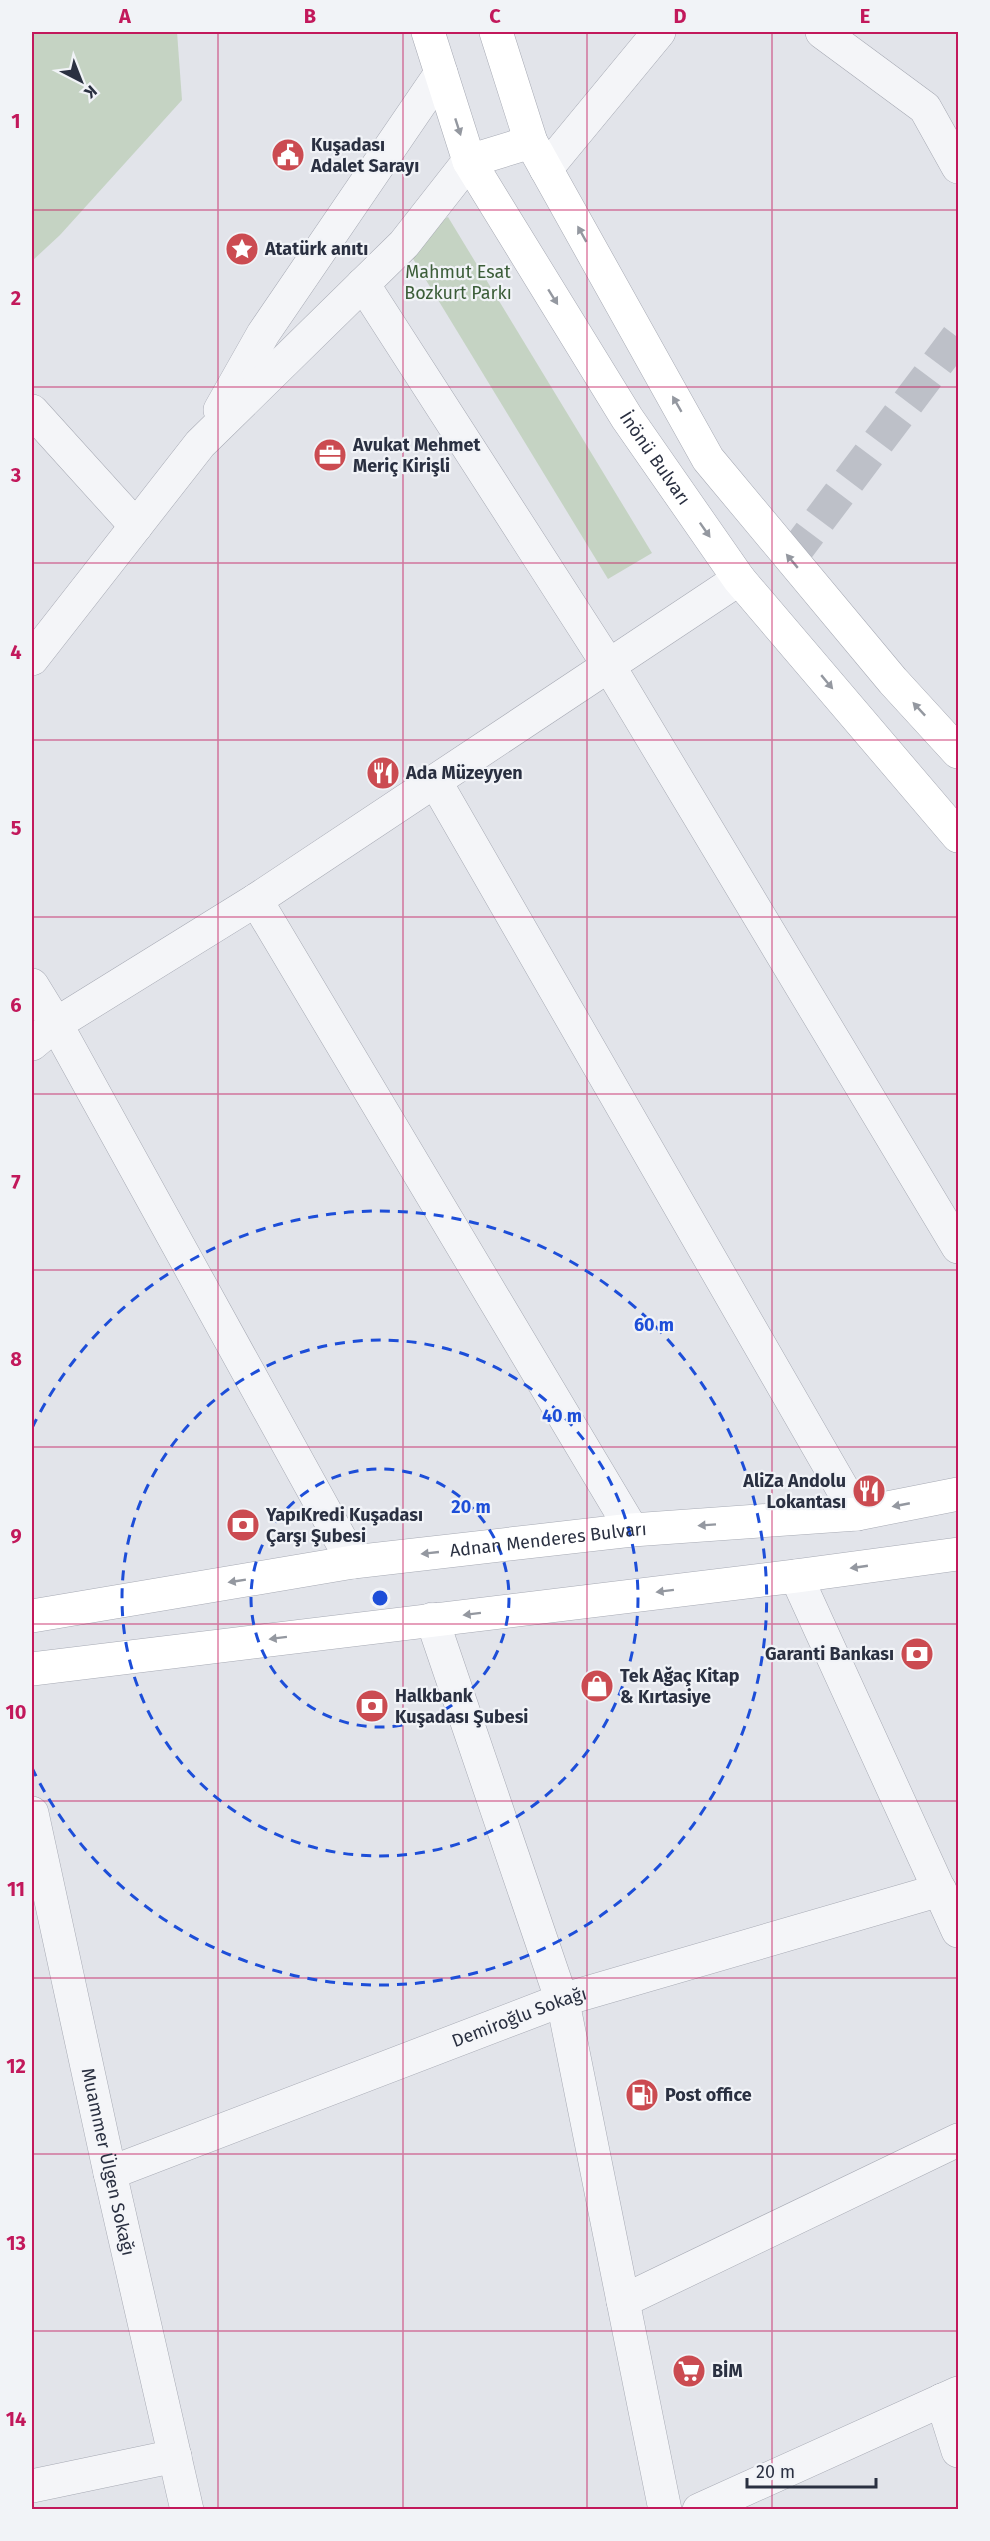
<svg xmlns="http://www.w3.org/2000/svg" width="990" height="2541" font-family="'Fira Sans',sans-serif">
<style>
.green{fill:#c5d3c3}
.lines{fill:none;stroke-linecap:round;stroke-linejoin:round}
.pedestrian-tunnel{stroke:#bdc0c8;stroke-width:33;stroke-dasharray:33 16;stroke-linecap:butt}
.minor-casing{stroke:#a7aab4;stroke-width:34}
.secondary-casing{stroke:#a7aab4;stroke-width:34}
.minor{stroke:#f4f5f8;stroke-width:33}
.secondary{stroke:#fff;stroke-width:33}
.oneway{fill:#9498a0}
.grid{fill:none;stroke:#c2185b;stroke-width:1.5;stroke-opacity:0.55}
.ring{fill:none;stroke:#1d4ed8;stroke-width:3;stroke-dasharray:10 8}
.labels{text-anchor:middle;stroke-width:4.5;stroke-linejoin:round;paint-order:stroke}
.poi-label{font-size:18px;font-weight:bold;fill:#2a3041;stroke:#f1f3f7;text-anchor:start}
.park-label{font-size:18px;fill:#3b5d38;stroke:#f1f3f7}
.street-label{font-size:18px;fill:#2a3041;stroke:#f1f3f7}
.centre{fill:#1d4ed8;stroke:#f1f3f7;stroke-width:3}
.ring-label{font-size:18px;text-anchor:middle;font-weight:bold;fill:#1d4ed8;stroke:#f1f3f7;stroke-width:4.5;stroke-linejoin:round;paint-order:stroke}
.neatline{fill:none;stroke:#c2185b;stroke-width:2}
.grid-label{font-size:20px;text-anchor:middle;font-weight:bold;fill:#c2185b}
</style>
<rect width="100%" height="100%" fill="#e2e4ea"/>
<!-- green -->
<g class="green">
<polygon points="32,32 177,32 182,100 60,235 32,261"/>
<polygon points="448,217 652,553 608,579 404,244"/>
</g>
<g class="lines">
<!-- pedestrian-tunnel -->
<polyline class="pedestrian-tunnel" points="790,559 958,336"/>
<defs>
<g id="minor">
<polyline points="822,32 925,108 958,167"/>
<polyline points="546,169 659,32"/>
<polyline points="363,284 609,666 958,1247"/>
<polyline points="220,410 263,334 441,73"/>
<polyline points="32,411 136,526"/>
<polyline points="32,659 200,444 404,244 469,161"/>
<polyline points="435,781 857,1514"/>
<polyline points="256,900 632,1530"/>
<polyline points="32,985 56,1024 353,1562"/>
<polyline points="32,1044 56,1024 256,900 739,579"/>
<polyline points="796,1576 958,1931"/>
<polyline points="432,1619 564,2007 665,2510"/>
<path id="s1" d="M32 1813 110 2173 187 2510"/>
<path id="s2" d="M110 2173 562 2000 940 1890"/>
<polyline points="623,2301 958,2140"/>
<polyline points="942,2400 958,2451"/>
<polyline points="32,2486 175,2456"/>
<polyline points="699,2510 958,2393"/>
</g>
<g id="secondary">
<path id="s3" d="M428 32 469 161 627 418 739 579 958 836"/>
<polyline points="496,32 531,142 708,459 893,681 958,752"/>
<polyline points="469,161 531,142"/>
<path id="s4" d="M32 1616 353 1562 632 1530 857 1514 958 1494"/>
<polyline points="32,1669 796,1576 958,1554"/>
</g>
</defs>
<!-- minor casing -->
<use href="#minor" class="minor-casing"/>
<!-- secondary casing -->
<use href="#secondary" class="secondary-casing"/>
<!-- minor -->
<use href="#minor" class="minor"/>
<!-- secondary -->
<use href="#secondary" class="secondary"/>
</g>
<!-- one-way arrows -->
<defs><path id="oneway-solid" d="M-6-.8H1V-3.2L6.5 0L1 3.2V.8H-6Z" transform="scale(1.5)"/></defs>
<g class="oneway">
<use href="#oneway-solid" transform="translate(458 127) rotate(72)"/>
<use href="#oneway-solid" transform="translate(582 234) rotate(-119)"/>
<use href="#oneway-solid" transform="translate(553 297) rotate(58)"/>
<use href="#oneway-solid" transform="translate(677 404) rotate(-120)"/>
<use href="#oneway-solid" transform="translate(705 530) rotate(55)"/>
<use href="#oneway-solid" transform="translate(792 561) rotate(-130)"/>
<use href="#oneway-solid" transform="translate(827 682) rotate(50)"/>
<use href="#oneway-solid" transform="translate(919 709) rotate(-133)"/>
<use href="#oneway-solid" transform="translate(901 1505) rotate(169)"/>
<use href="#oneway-solid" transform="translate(707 1525) rotate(176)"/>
<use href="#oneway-solid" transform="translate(430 1553) rotate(174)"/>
<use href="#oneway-solid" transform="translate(859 1567) rotate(172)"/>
<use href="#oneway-solid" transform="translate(237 1581) rotate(171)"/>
<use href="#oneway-solid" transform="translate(665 1591) rotate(173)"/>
<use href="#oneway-solid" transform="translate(472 1614) rotate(173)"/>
<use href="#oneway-solid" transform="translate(278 1638) rotate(173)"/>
</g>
<!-- grid -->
<path class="grid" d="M218 32V2510M403 32V2510M587 32V2510M772 32V2510M32 210H958M32 387H958M32 563H958M32 740H958M32 917H958M32 1094H958M32 1270H958M32 1447H958M32 1624H958M32 1801H958M32 1978H958M32 2154H958M32 2331H958"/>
<!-- distance rings -->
<g class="ring">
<circle cx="380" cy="1598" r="129"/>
<circle cx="380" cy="1598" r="258"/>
<path d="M32 1428A387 387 0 1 1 32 1768"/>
</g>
<!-- icons -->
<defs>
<symbol id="civic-disc" viewBox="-11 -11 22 22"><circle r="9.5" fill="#cb4b51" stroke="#f1f3f7"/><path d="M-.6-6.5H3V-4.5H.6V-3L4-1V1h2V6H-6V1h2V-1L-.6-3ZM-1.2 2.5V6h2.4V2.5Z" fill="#fff"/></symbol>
<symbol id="sight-disc" viewBox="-11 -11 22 22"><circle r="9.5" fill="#cb4b51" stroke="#f1f3f7"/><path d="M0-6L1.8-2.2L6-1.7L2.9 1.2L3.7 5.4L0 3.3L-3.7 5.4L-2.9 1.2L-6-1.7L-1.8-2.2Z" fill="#fff"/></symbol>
<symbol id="office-disc" viewBox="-11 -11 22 22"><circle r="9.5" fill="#cb4b51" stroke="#f1f3f7"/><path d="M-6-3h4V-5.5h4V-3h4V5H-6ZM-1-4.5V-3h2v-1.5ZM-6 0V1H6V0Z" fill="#fff"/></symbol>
<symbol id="restaurant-disc" viewBox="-11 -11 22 22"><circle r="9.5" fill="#cb4b51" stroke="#f1f3f7"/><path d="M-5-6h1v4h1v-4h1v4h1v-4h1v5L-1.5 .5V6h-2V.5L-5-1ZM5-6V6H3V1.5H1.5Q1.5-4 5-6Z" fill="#fff"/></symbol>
<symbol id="bank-disc" viewBox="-11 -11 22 22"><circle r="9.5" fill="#cb4b51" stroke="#f1f3f7"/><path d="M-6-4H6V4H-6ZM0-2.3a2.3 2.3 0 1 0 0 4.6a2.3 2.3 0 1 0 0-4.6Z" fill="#fff"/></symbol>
<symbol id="shop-disc" viewBox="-11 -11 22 22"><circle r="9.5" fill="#cb4b51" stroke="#f1f3f7"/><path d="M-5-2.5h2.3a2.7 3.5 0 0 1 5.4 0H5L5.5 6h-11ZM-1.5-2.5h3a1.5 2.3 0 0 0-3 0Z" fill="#fff"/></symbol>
<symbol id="fuel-disc" viewBox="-11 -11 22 22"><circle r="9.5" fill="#cb4b51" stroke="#f1f3f7"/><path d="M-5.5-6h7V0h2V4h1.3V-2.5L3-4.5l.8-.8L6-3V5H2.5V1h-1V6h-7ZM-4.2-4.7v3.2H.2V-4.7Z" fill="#fff"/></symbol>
<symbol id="supermarket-disc" viewBox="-11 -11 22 22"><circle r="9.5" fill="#cb4b51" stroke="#f1f3f7"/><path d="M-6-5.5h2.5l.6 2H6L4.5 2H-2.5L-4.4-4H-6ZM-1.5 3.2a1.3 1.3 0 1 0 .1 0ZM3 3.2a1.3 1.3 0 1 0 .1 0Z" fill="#fff"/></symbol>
</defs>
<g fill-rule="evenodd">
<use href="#civic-disc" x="269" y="136" width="38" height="38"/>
<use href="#sight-disc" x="223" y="230" width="38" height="38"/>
<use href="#office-disc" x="311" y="436" width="38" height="38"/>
<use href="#restaurant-disc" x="364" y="754" width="38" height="38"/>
<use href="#restaurant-disc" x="850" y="1472" width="38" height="38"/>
<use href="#bank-disc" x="224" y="1506" width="38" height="38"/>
<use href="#bank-disc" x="898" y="1635" width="38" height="38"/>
<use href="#shop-disc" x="578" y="1667" width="38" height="38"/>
<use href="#bank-disc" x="353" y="1687" width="38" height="38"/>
<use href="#fuel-disc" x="623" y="2076" width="38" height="38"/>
<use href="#supermarket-disc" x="670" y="2352" width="38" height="38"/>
</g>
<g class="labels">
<!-- poi labels -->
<g class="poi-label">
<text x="311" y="151">Kuşadası<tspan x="311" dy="21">Adalet Sarayı</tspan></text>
<text x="265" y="255">Atatürk anıtı</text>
<text x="353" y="451">Avukat Mehmet<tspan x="353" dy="21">Meriç Kirişli</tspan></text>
<text x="406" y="779">Ada Müzeyyen</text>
<text x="846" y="1487" text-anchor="end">AliZa Andolu<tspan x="846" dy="21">Lokantası</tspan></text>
<text x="266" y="1521">YapıKredi Kuşadası<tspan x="266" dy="21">Çarşı Şubesi</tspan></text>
<text x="894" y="1660" text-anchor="end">Garanti Bankası</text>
<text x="620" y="1682">Tek Ağaç Kitap<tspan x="620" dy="21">&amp; Kırtasiye</tspan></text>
<text x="395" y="1702">Halkbank<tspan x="395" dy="21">Kuşadası Şubesi</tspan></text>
<text x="665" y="2101">Post office</text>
<text x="712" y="2377">BİM</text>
</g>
<!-- park labels -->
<g class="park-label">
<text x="458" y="278">Mahmut Esat<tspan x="458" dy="21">Bozkurt Parkı</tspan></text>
</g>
<!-- street labels -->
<g class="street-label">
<text dy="6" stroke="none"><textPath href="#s3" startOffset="486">İnönü Bulvarı</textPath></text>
<text dy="6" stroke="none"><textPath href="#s4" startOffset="522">Adnan Menderes Bulvarı</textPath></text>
<text dy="6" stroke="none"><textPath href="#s2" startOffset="438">Demiroğlu Sokağı</textPath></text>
<text dy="6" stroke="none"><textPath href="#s1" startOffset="357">Muammer Ülgen Sokağı</textPath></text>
</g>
</g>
<circle cx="380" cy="1598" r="9" class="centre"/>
<g class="ring-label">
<text x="654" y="1331">60 m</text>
<text x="562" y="1422">40 m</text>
<text x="471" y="1513">20 m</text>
</g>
<!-- border -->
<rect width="990" height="2541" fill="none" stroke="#f1f3f7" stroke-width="66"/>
<!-- north arrow -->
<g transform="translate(81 81) rotate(138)" stroke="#f1f3f7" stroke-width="4.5" paint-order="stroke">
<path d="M0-4.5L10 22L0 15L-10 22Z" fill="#2a3041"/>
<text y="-9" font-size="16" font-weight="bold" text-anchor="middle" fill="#2a3041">K</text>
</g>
<!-- scale -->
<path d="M747 2478v9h129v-9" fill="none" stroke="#2a3041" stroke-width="3"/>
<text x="756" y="2478" font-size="18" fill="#2a3041" stroke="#f1f3f7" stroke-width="4.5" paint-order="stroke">20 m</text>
<rect x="33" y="33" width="924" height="2475" class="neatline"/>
<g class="grid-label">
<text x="125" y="23">A</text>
<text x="310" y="23">B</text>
<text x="495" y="23">C</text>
<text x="680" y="23">D</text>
<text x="865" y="23">E</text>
<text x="16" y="128">1</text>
<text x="16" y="305">2</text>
<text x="16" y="482">3</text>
<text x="16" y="659">4</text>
<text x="16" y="835">5</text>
<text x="16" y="1012">6</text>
<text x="16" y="1189">7</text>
<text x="16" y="1366">8</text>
<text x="16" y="1543">9</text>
<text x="16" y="1719">10</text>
<text x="16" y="1896">11</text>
<text x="16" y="2073">12</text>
<text x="16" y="2250">13</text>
<text x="16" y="2426">14</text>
</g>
</svg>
